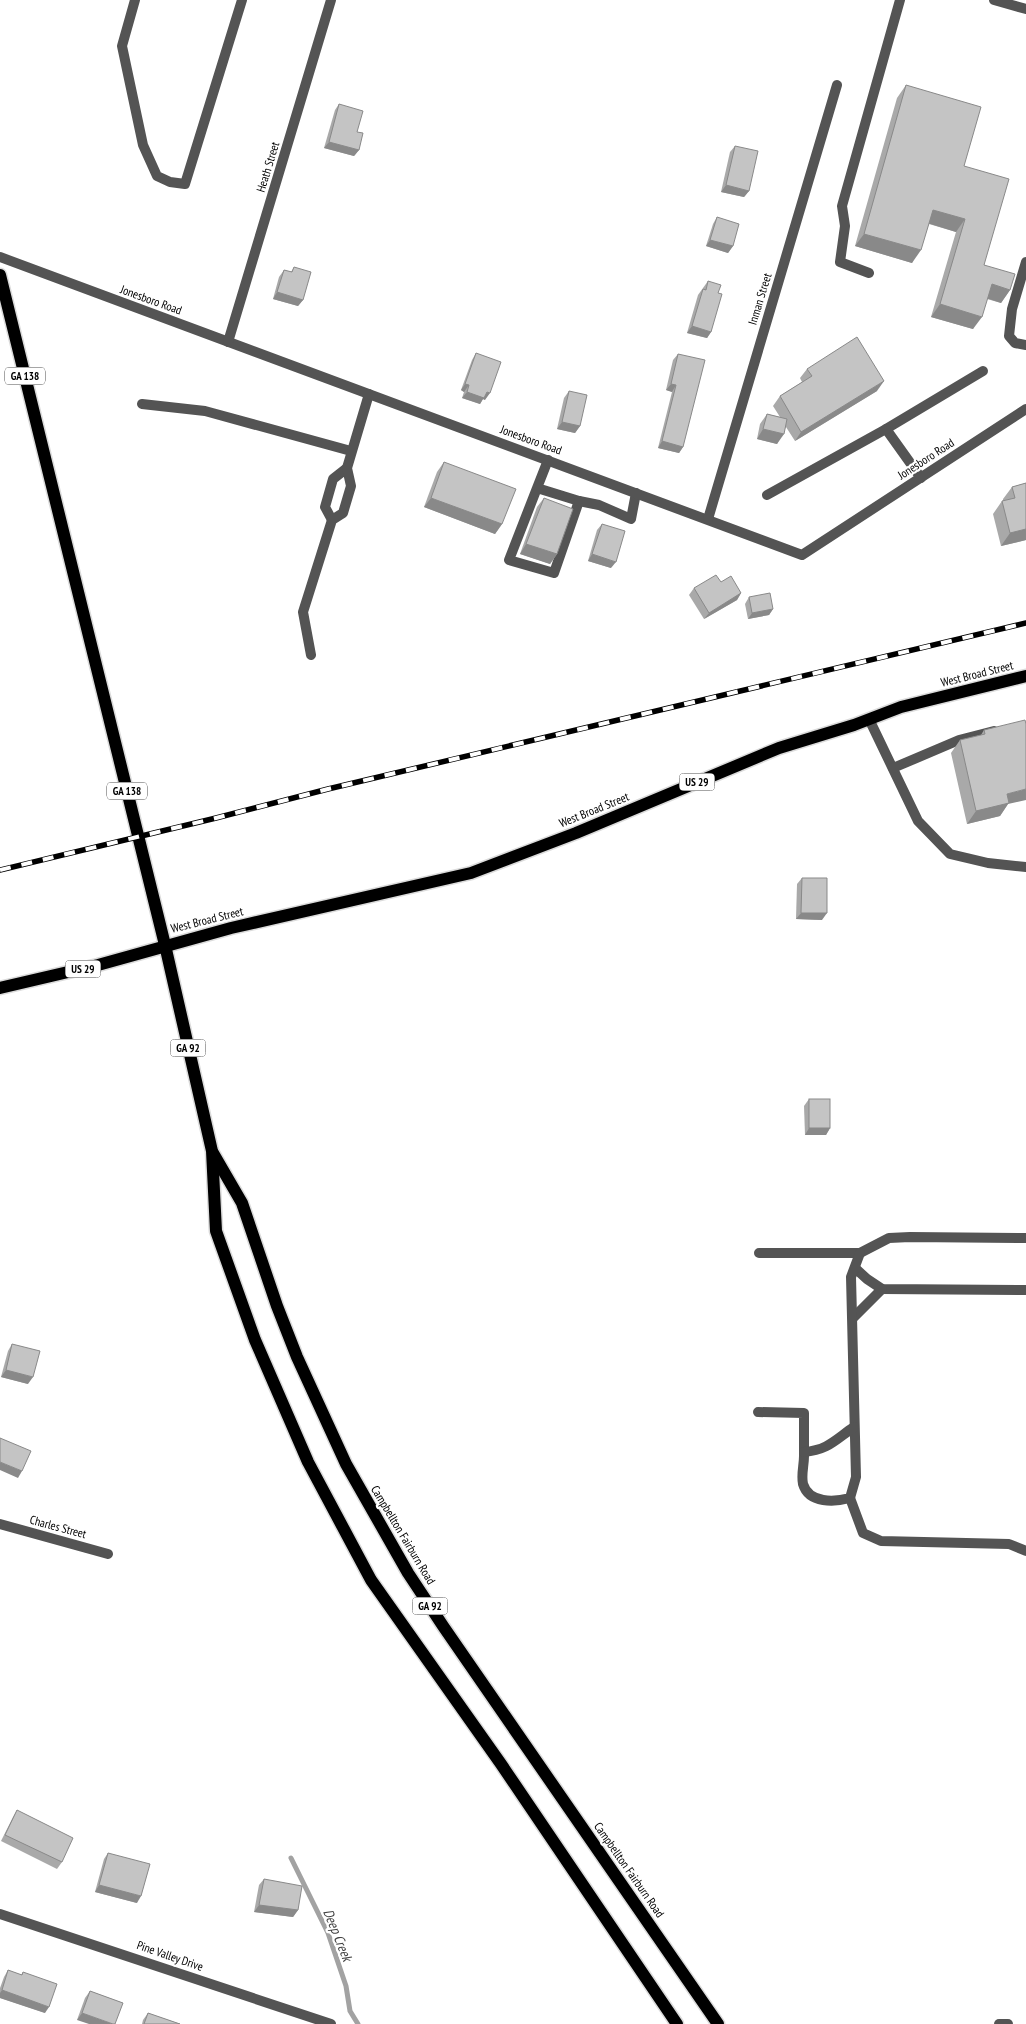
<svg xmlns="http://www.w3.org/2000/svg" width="1026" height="2024" font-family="'PT Sans Narrow',sans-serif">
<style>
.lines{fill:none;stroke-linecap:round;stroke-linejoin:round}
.stream{stroke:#a2a2a2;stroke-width:5}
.primary-casing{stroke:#dbdbdb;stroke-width:15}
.service{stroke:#545454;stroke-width:10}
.minor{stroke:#545454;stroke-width:10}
.primary{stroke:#000;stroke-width:12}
.rail-casing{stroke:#000;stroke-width:5.5}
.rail{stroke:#fff;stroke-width:4;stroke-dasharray:11;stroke-linecap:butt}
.wall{fill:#a9a9a9}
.shaded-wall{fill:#898989}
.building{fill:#c4c4c4;stroke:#898989}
.labels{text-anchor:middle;stroke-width:4.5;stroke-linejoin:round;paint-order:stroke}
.shield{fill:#fff;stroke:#4c4c4c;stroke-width:1}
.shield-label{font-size:11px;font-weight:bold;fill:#000}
.street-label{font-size:12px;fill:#000;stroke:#fff}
.water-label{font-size:14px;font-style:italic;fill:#434343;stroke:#fff}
</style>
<rect width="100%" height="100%" fill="#fff"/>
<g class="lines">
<!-- stream -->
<polyline class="stream" points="291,1858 328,1933 346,1986 350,2011 358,2024"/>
<defs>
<g id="primary">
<polyline points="0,275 165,945 212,1151 216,1231 255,1340 308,1462 371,1580 501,1764 677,2024"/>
<polyline points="0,988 98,965 231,928 471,873 576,833 779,748 854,725 901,707 1026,676"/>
<polyline points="213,1153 242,1203 277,1306 297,1357 346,1464 408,1573 443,1626 718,2024"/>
</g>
</defs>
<!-- primary casing -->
<use href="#primary" class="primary-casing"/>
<!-- service -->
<g class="service">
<polyline points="135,0 122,46 143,145 157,176 170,182 185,184 242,0"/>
<polyline points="994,0 1026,9"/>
<polyline points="1026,262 1012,309 1009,336 1015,343 1026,345"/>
<polyline points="869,273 840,262 845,226 842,206 900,0"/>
<polyline points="142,404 205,411 351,451"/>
<polyline points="921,478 886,429 983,371"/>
<polyline points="537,488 509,560 554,573 579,501 537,488 548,460"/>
<polyline points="767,495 886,429"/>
<polyline points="579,501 599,505 631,519 636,493"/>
<polyline points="332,520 325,507 333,479 347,468"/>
<polyline points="311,655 303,612 332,520 343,513 351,486 347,468 369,394"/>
<polyline points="869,719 918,821 950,854 988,863 1026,867"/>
<polyline points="893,768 959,740 994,731"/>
<polyline points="759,1253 860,1253 889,1238 910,1237 1026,1238"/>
<polyline points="855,1268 867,1279 882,1289 1026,1290"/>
<polyline points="853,1318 882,1289"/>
<path d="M758 1412 804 1413C804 1428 804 1442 804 1456 804 1466 801 1474 803 1484 809 1504 835 1502 850 1498L856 1477 851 1277 860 1253"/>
<path d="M804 1452C828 1450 835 1440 854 1427"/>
<polyline points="850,1498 863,1533 881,1541 1009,1544 1026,1551"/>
</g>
<!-- minor -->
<g class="minor">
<polyline points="0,257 802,555 1026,409"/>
<polyline points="228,342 331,0"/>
<polyline points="708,519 837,85"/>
<polyline points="0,1524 108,1554"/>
<polyline points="0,1914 331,2024"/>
<polyline points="999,2024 1008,2024"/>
</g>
<!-- primary -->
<use href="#primary" class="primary"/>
<defs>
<polyline id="rail" points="0,870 216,818 328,789 1026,623"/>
</defs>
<!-- rail casing -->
<use href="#rail" class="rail-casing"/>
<!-- rail -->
<use href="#rail" class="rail"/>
</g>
<!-- wall -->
<g class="wall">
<polygon points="906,85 964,166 984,265 1010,290 1001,303 987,299 973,329 931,317 956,232 929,224 912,263 855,246 897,98"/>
<polygon points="339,104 359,150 354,156 324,148 335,110"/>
<polygon points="735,146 749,191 744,197 721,192 730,152"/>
<polygon points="717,217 733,246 728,253 706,246 713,224"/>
<polygon points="294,267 303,300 298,306 273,299 279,277 284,270 291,272"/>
<polygon points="708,281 718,293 711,332 707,338 687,333 698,295"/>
<polygon points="476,353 485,400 483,399 480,404 462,398 464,392 461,390 472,360"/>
<polygon points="678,354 683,447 679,453 658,448 672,392 666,390 673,360"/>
<polygon points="807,369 877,391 795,441 786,427 777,444 757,439 760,424 767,414 780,417 773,406 780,396 802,382 800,378"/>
<polygon points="569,391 580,426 575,433 557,429 564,398"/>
<polygon points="444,462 502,524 495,534 424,507 437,472"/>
<polygon points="1026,483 1026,540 1001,546 993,514 1002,501 1003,501 1003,499 1012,487"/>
<polygon points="544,498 557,554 550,564 520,554 537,507"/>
<polygon points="602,524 611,568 588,561 597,530"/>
<polygon points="721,582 741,593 737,600 704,619 689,595 694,588"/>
<polygon points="749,597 773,609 769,615 748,619 745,604"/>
<polygon points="984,730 1008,804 1000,816 967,824 951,753 960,740 981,735"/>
<polygon points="802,878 822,920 796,919 797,884"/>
<polygon points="809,1099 830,1128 826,1135 805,1135 804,1106"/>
<polygon points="12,1344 28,1384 1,1377 8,1351"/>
<polygon points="17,1810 62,1862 57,1869 1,1841 13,1817"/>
<polygon points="108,1853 137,1903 95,1892 104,1859"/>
<polygon points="264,1879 298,1910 293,1917 254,1912 259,1885"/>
<polygon points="8,1970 21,1975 23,1972 45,2013 0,1998 0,1988 4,1977"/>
<polygon points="90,1991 123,2003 77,2020 85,1998"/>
<polygon points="148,2013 180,2024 142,2024 143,2020"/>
</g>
<!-- shaded-wall -->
<g class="shaded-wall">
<polygon points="329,142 359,150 354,156 324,148"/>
<polygon points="726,185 749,191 744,197 721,192"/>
<polygon points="933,210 965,219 956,232 924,222"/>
<polygon points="864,234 921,250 912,263 855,246"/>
<polygon points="710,240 733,246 728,253 706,246"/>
<polygon points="992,284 1010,290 1001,303 983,297"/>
<polygon points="277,292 303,300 298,306 273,299"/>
<polygon points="940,304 982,317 973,329 931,317"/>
<polygon points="692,326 711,332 707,338 687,333"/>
<polygon points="884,381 877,391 795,441 801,432"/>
<polygon points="465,384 469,385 464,392 461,390"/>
<polygon points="671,384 676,385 672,392 666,390"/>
<polygon points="467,392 487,392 490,393 485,400 483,399 480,404 462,398"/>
<polygon points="562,422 580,426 575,433 557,429"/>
<polygon points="763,429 784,434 777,444 757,439"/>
<polygon points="662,441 683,447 679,453 658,448"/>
<polygon points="431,498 502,524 495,534 424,507"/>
<polygon points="1026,529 1026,540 1001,546 1010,533"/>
<polygon points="526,544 557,554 550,564 520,554"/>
<polygon points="592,554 616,562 611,568 588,561"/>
<polygon points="741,593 737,600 704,619 709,613"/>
<polygon points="773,609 769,615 748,619 752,613"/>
<polygon points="1026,789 1026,800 1008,804 1000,816 967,824 976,811 1007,794"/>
<polygon points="801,913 827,913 822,920 796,919"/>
<polygon points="809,1128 830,1128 826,1135 805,1135"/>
<polygon points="6,1370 33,1377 28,1384 1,1377"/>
<polygon points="0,1462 22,1471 18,1478 0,1470"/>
<polygon points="99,1885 141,1896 137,1903 95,1892"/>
<polygon points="259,1905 298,1910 293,1917 254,1912"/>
<polygon points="2,1990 49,2007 45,2013 0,1998 0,1993"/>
<polygon points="82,2013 113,2024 89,2024 77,2020"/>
</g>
<!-- building -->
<g class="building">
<polygon points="906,85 981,107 964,166 1009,179 984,265 1015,274 1010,290 992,284 982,317 940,304 965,219 933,210 921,250 864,234"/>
<polygon points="339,104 363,111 357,132 363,133 359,150 329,142"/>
<polygon points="735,146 758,151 749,191 726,185"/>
<polygon points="717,217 739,224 733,246 710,240"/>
<polygon points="294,267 311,272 303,300 277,292 284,270 292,272"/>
<polygon points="708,281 721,285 718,293 722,294 711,332 692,326 703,289 706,290"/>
<polygon points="857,337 884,381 801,432 780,396 812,376 807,369"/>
<polygon points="476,353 501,362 490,393 487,392 484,398 467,392 469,385 465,384"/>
<polygon points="678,354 705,360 683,447 662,441 676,385 671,384"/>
<polygon points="569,391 587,395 580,426 562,422"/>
<polygon points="767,414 787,419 784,434 763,429"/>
<polygon points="444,462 516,489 502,524 431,498"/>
<polygon points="1026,483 1026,529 1010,533 1002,501 1015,498 1012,487"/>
<polygon points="544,498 573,509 557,554 526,544"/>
<polygon points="602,524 625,531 616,562 592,554"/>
<polygon points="716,575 721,582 731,576 741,593 709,613 694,588"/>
<polygon points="770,593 773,609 752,613 749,597"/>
<polygon points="1025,720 1026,724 1026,789 1007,794 1009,803 976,811 960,740 985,734 984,730"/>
<polygon points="802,878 827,878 827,913 801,913"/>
<rect x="809" y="1099" width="21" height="29"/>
<polygon points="12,1344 40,1351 33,1377 6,1370"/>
<polygon points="0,1438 31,1451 22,1471 0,1462"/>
<polygon points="17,1810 73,1838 62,1862 5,1835"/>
<polygon points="108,1853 150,1864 141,1896 99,1885"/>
<polygon points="264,1879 302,1886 298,1910 259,1905"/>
<polygon points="8,1970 22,1975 23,1972 57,1984 49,2007 2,1990"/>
<polygon points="90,1991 123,2003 115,2024 113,2024 82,2013"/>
<polygon points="148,2013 180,2024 144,2024"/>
</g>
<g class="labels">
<!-- shield labels -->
<g class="shield">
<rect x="5" y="367.5" width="40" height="17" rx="4"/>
<rect x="679.5" y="773.5" width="35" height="17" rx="4"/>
<rect x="107" y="782.5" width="40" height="17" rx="4"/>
<rect x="65.5" y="960.5" width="35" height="17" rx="4"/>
<rect x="170.5" y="1039.5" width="35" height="17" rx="4"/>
<rect x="412.5" y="1597.5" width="35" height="17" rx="4"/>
</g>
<g class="shield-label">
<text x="25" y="380">GA 138</text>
<text x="697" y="786">US 29</text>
<text x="127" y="795">GA 138</text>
<text x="83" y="973">US 29</text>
<text x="188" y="1052">GA 92</text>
<text x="430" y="1610">GA 92</text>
</g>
<!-- street labels -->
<g class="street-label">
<text transform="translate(268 167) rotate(-73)" y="4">Heath Street</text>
<text transform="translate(760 299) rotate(-73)" y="4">Inman Street</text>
<text transform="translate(151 300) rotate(20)" y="4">Jonesboro Road</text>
<text transform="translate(531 440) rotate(20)" y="4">Jonesboro Road</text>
<text transform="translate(926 459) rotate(-33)" y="4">Jonesboro Road</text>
<text transform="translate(977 674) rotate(-14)" y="4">West Broad Street</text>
<text transform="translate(594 810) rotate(-22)" y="4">West Broad Street</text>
<text transform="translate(207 920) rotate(-14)" y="4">West Broad Street</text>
<text transform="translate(58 1527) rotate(15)" y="4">Charles Street</text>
<text transform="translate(403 1535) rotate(59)" y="4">Campbellton Fairburn Road</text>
<text transform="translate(629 1870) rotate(55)" y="4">Campbellton Fairburn Road</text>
<text transform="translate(170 1956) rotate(19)" y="4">Pine Valley Drive</text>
</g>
<!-- water labels -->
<g class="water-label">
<text transform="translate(338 1935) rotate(68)" y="5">Deep Creek</text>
</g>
</g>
</svg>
